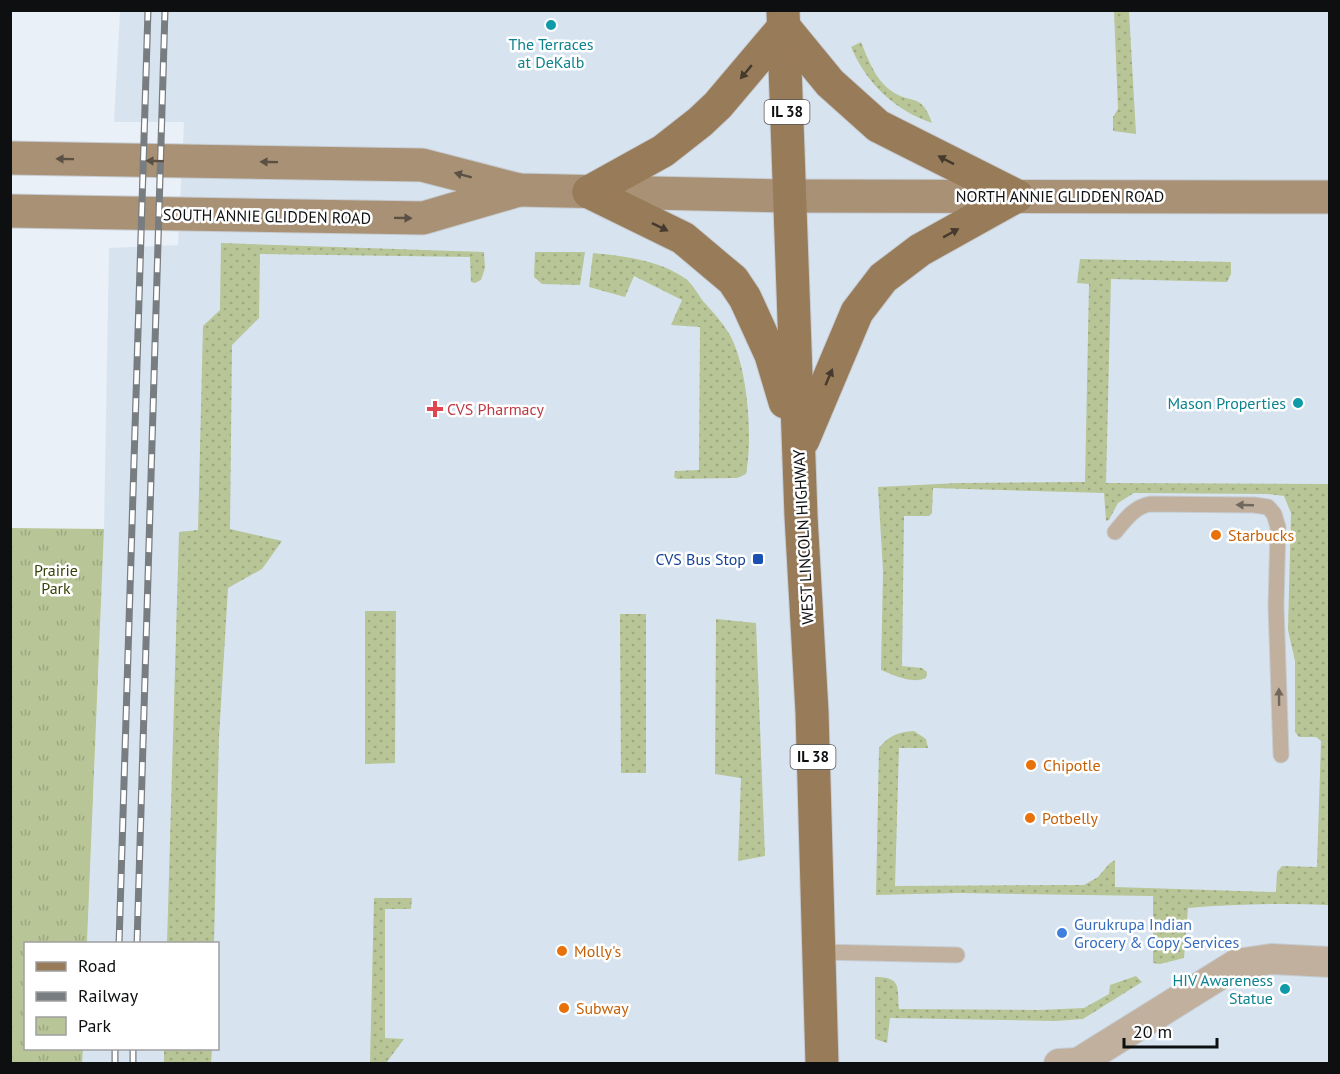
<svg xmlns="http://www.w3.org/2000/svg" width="1340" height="1074" font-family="'PT Sans',sans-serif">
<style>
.built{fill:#d7e4f0}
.grass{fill:url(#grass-dots)}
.park{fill:url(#park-tufts)}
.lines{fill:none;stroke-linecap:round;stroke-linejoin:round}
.lane-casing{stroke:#c6ccd2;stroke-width:17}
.street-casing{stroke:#c6ccd2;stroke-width:32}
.secondary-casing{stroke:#c6ccd2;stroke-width:35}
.primary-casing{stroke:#c6ccd2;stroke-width:35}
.lane{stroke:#c1b09e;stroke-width:15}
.street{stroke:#c1b09e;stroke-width:30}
.secondary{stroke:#a99176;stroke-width:33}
.primary{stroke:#987b58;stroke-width:33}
.rail-casing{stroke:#787d81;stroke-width:7}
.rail{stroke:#fff;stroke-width:4.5;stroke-dasharray:14;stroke-linecap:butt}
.oneway{fill:#453a2d}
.oneway2{fill:#5b5044}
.oneway3{fill:#70685f}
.culture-dot{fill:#0f9aa8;stroke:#fff;stroke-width:2}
.health-dot{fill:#e0444e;stroke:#fff;stroke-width:2}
.food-dot{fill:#e8710a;stroke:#fff;stroke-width:2}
.transit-dot{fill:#1a4fb4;stroke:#fff;stroke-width:2}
.shop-dot{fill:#3f7fe0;stroke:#fff;stroke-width:2}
.labels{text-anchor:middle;stroke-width:5;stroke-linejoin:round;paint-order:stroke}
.shield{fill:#fff;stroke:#565758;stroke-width:1.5}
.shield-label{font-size:15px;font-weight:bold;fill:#0d0f11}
.culture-label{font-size:16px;fill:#0d838f;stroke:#fff;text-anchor:end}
.street-label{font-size:16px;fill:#0d0f11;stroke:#fff}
.health-label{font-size:16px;fill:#be3a42;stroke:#fff;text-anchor:start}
.food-label{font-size:16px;fill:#c56008;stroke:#fff;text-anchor:start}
.transit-label{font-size:16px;fill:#164399;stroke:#fff;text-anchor:end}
.park-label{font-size:16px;fill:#374205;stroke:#fff}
.shop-label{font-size:16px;fill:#366cbe;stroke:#fff;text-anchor:start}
</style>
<defs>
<pattern id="grass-dots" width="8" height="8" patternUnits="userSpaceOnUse" patternTransform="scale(1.5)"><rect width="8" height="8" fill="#b8c596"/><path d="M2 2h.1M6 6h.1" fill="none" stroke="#9da880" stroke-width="1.8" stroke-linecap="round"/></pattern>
<pattern id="park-tufts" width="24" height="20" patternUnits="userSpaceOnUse" patternTransform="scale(1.5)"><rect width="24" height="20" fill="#b8c596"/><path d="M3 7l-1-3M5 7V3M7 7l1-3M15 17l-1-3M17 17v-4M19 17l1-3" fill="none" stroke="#9da880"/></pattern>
</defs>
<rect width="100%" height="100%" fill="#e9f0f7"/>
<!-- built -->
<polygon class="built" points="120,11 1329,11 1329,1063 82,1064 83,1049 218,1048 218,944 87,943 104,529 109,248 178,245 184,122 114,122"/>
<!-- grass -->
<g class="grass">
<polygon points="1114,11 1129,11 1136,134 1113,131 1113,117 1118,109"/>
<path d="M861 42C868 59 875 79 890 90 912 106 921 91 932 123 896 111 867 84 852 49L851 47Z"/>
<polygon points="221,243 484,252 485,268 481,280 475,283 471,282 470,257 260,254 259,318 232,345 230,529 282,541 262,569 228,588 219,737 214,943 167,943 179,532 198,530 203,326 220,310"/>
<polygon points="535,252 585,252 580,285 542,284 534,277"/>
<path d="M593 253C623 256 660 260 686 279 692 284 698 294 703 301 713 312 724 324 731 337 748 371 753 437 746 474L737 478 677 479 674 477 675 471 699 470 700 327 671 325 682 300 634 276 625 297 589 287Z"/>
<path d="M1080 259 1231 262V274L1227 282 1111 279 1106 483 1329 484V905C1282 903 1235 904 1188 908L1184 958 1160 964 1153 963V896L959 893 876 895 879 748C889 735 899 732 914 731L926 739 928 748H899L895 886 1084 885 1098 877 1109 864 1115 860V887L1276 892 1277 872 1282 866 1317 867 1321 741 1316 737H1299L1295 732V661L1288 630 1291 513 1284 496 1267 494 1134 493 1118 503 1109 520 1106 521 1104 493 933 488 932 513 929 516H904L902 666 922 668 927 672 926 678C911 684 896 676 881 670L883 571 878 487 958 483 1085 482 1089 284 1077 283Z"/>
<polygon points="365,611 396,611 395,763 365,764"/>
<polygon points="620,614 646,614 646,773 621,773"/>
<polygon points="716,619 756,623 765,856 738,861 741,778 715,774"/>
<polygon points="374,898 412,898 411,909 385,909 385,1038 404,1039 386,1063 370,1063"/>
<path d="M1136 976 1142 982 1083 1019 1055 1021 890 1018 887 1043 875 1039V977C902 977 897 987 899 1009L1040 1010 1084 1008 1109 994 1110 985Z"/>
<polygon points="164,1049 212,1049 211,1063 164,1063"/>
</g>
<!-- park -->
<polygon class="park" points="11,528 104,529 87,943 26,944 26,1048 83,1049 82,1063 11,1063"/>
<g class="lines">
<defs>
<g id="lane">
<path d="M1115 532C1125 520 1134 507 1150 504L1254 505 1268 507 1274 514 1278 527 1276 606 1281 755"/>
<polyline points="820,952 957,955"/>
</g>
<polyline id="street" points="1059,1064 1078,1063 1237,964 1271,959 1330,962"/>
<g id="secondary">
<polyline points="10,158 422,165 519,190 790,196 1330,197"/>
<polyline points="10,211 423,218 519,190"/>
</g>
<g id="primary">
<polyline points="783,10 801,516 812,712 822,1064"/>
<polyline points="784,27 830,83 878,126 1017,196"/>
<polyline points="589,192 683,238 733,280 745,298 771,355 785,402"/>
<polyline points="589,192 663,151 700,122 718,105 784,27"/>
<polyline points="803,440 857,312 883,278 920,250 1017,196"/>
</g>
</defs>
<!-- lane casing -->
<use href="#lane" class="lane-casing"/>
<!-- street casing -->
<use href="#street" class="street-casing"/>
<!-- secondary casing -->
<use href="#secondary" class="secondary-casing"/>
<!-- primary casing -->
<use href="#primary" class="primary-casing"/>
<!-- lane -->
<use href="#lane" class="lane"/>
<!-- street -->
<use href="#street" class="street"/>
<!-- secondary -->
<use href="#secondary" class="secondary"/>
<!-- primary -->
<use href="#primary" class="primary"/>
<defs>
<g id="rail">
<polyline points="119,944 148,10"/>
<polyline points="137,944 165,10"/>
<polyline points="115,1064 115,1048"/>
<polyline points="133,1064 133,1048"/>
</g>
</defs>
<!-- rail casing -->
<use href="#rail" class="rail-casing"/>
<!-- rail -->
<use href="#rail" class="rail"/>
</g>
<!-- one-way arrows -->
<defs><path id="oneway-solid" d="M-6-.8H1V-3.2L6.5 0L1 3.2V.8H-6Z" transform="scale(1.5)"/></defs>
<g class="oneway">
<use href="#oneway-solid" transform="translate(746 72) rotate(130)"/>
<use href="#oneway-solid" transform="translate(946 160) rotate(-153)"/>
<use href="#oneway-solid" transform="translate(660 227) rotate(26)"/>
<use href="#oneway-solid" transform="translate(951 233) rotate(-29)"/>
<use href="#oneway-solid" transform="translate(829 377) rotate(-67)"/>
</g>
<g class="oneway2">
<use href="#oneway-solid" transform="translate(65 159) rotate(-179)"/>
<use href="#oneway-solid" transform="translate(155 161) rotate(-179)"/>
<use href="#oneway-solid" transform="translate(269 162) rotate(-179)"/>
<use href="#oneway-solid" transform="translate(463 175) rotate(-165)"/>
<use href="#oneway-solid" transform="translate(403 218) rotate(1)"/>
</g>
<g class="oneway3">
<use href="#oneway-solid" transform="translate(1245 505) rotate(-178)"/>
<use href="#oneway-solid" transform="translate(1279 697) rotate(-91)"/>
</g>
<!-- markers -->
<g class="culture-dot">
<circle cx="551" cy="25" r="6"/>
<circle cx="1298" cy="403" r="6"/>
<circle cx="1285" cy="989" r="6"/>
</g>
<path class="health-dot" d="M432 400h6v6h6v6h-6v6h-6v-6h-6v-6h6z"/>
<g class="food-dot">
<circle cx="1216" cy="535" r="6"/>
<circle cx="1031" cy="765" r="6"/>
<circle cx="1030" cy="818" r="6"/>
<circle cx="562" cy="951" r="6"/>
<circle cx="564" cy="1008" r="6"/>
</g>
<rect class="transit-dot" x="752" y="553" width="12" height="12" rx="3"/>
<circle class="shop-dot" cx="1062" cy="933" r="6"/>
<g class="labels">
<!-- shield labels -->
<g class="shield">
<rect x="764.5" y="100" width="45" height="24" rx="4.5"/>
<rect x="790.5" y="745" width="45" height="24" rx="4.5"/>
</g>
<g class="shield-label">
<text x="787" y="117">IL 38</text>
<text x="813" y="762">IL 38</text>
</g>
<!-- culture labels -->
<g class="culture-label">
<text x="551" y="50" text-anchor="middle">The Terraces<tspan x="551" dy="18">at DeKalb</tspan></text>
<text x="1286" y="409">Mason Properties</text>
<text x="1273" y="986">HIV Awareness<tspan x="1273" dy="18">Statue</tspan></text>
</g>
<!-- street labels -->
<g class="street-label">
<text x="1060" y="202">NORTH ANNIE GLIDDEN ROAD</text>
<text transform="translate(267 216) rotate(1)" y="6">SOUTH ANNIE GLIDDEN ROAD</text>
<text transform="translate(803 537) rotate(-93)" y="6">WEST LINCOLN HIGHWAY</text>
</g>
<!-- health labels -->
<g class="health-label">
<text x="447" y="415">CVS Pharmacy</text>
</g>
<!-- food labels -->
<g class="food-label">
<text x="1228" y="541">Starbucks</text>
<text x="1043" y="771">Chipotle</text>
<text x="1042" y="824">Potbelly</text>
<text x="574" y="957">Molly's</text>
<text x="576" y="1014">Subway</text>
</g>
<!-- transit labels -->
<g class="transit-label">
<text x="746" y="565">CVS Bus Stop</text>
</g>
<!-- park labels -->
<g class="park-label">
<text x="56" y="576">Prairie<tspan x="56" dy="18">Park</tspan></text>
</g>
<!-- shop labels -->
<g class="shop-label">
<text x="1074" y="930">Gurukrupa Indian<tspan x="1074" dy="18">Grocery &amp; Copy Services</tspan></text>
</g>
</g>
<!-- border -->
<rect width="1340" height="1074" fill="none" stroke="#0d0f11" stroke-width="24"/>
<!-- legend -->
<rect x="24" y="942" width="195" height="108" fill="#ffffff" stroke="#9e9fa0" stroke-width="1.5"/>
<rect x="36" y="962" width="30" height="9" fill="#987b58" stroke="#9e9fa0" stroke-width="1.5"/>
<text x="78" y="972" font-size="18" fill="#0d0f11">Road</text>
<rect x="36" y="992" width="30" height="9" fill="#787d81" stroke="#9e9fa0" stroke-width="1.5"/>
<text x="78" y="1002" font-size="18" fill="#0d0f11">Railway</text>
<rect x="36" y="1017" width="30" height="18" fill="url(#park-tufts)" stroke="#9e9fa0" stroke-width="1.5"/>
<text x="78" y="1032" font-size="18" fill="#0d0f11">Park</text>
<!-- scale -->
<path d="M1124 1038v9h93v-9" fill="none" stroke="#0d0f11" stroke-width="3"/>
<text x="1133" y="1038" font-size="18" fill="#0d0f11" stroke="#ffffff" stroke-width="4.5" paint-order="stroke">20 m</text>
</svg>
